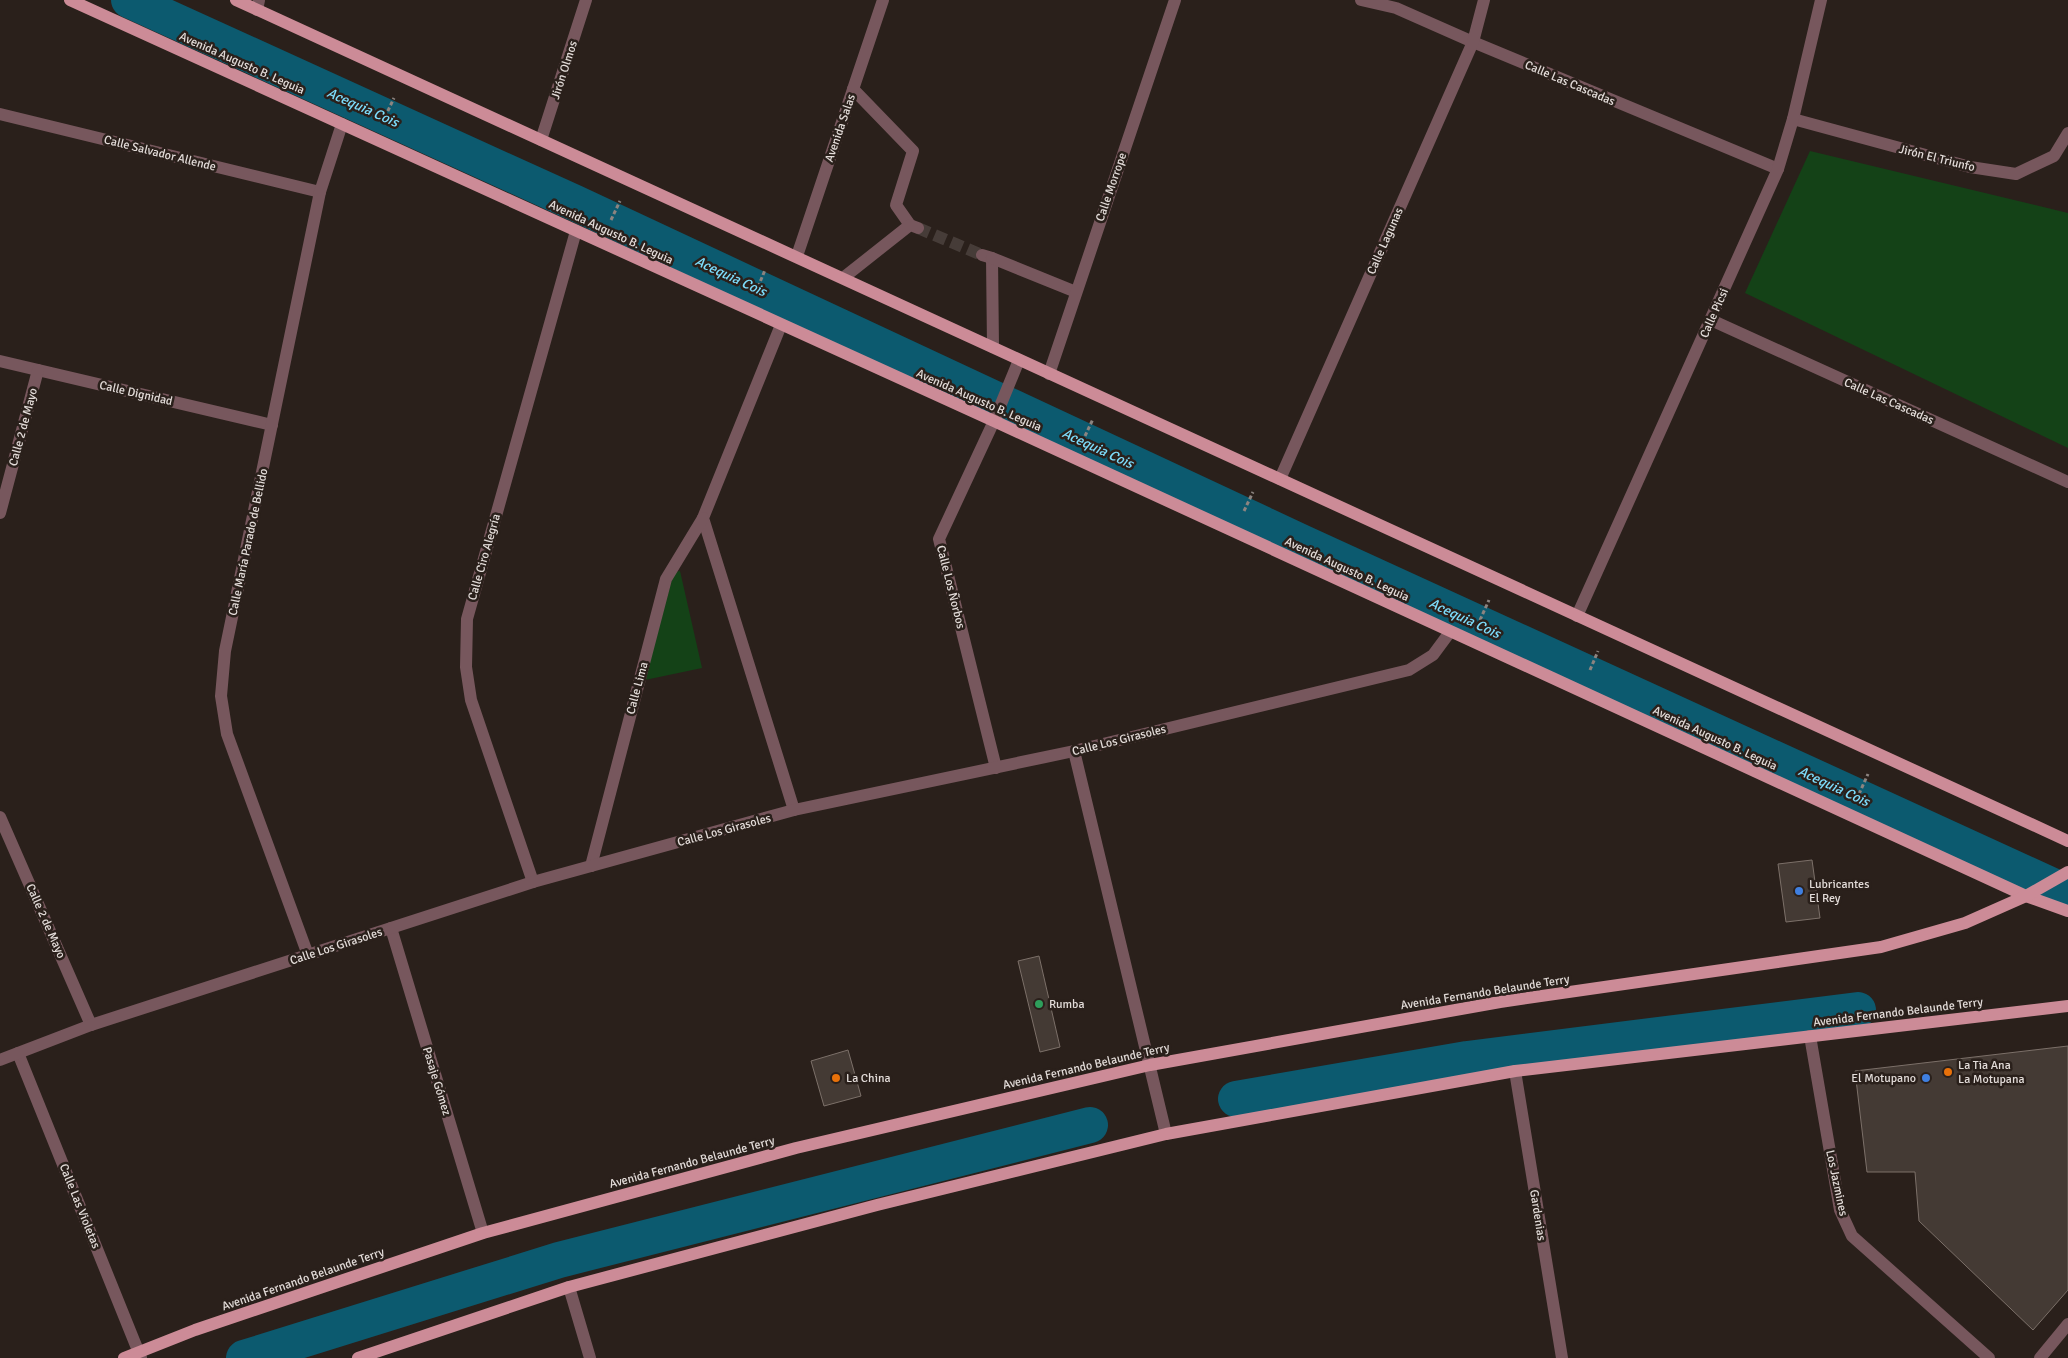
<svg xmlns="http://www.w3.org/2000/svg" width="2068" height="1358" font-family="Signika,sans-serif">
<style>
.green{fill:#144217}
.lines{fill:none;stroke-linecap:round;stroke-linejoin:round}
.canal{stroke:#0c5a6f;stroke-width:36}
.building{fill:#443a34;stroke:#7c7069}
.minor-tunnel{stroke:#463c38;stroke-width:12;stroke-dasharray:12 6;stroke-linecap:butt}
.path{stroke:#8c8480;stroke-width:3;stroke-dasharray:4 2.5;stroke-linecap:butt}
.minor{stroke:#77575d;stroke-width:12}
.major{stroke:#cc8b97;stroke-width:12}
.shop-dot{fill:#3f7fe0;stroke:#2a201b;stroke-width:2}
.leisure-dot{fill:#2e9e5b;stroke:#2a201b;stroke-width:2}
.food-dot{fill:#e8710a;stroke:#2a201b;stroke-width:2}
.labels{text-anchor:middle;stroke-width:5;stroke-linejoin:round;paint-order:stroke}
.street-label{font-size:12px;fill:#e3dcd9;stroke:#2a201b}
.poi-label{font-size:12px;fill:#e3dcd9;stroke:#2a201b;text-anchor:start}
.water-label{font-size:14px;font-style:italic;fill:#7dddfc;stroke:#2a201b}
</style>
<rect width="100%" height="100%" fill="#2a201b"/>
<!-- green -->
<g class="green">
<polygon points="1810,151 2068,213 2068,448 1745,293"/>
<polygon points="680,571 702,668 645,680 672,579 675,572"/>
</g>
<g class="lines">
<!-- canal -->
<g class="canal">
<polyline points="129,0 575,203 1301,542 2068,893"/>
<polyline points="1236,1099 1467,1059 1858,1010"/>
<polyline points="244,1358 559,1260 1090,1125"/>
</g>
</g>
<!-- building -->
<g class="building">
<polygon points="1812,860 1820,918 1786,922 1778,864"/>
<polygon points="1039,956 1060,1047 1040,1052 1018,961"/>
<polygon points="2068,1046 2068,1290 2033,1330 1919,1221 1915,1172 1867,1172 1855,1071"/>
<polygon points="848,1050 861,1096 824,1106 811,1061"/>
</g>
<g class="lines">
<!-- minor-tunnel -->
<polyline class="minor-tunnel" points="918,228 982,255"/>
<!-- path -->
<g class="path">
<polyline points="385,117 394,98"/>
<polyline points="611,220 620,201"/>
<polyline points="758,287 765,270"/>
<polyline points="1085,436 1093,419"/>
<polyline points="1244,511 1253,492"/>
<polyline points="1480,620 1489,600"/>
<polyline points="1590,670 1598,651"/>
<polyline points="1859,794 1868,774"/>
</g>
<!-- minor -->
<g class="minor">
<polyline points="1361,0 1396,8 1473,42 1778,169"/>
<polyline points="257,10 259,0"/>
<polyline points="853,89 913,151 896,205 910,225"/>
<polyline points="0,114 320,192"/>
<polyline points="1793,119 1970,167 2016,174 2054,156 2068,133"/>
<polyline points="541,140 586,0"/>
<polyline points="982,255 992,258 993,347"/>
<polyline points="797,256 883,0"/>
<polyline points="992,258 1076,292"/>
<polyline points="843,278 910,225 918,228"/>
<polyline points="1711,320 2068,482"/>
<polyline points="781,325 703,518 794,810"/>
<polyline points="0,361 272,425"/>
<polyline points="1049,374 1175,0"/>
<polyline points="1280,479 1473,42 1484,0"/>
<polyline points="0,513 38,370"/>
<polyline points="1577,616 1778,169 1793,119 1821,0"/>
<polyline points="1074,751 1166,1134"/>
<polyline points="996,768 939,539 994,421 1019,360"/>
<polyline points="0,817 91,1025"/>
<polyline points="591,866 666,579 703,518"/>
<polyline points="533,882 471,700 466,667 467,619 576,231"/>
<polyline points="391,928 483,1233"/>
<polyline points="308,955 227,734 221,696 225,651 320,192 342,124"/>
<polyline points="1810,1036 1840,1210 1852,1236 1989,1358"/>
<polyline points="18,1053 141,1358"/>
<polyline points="0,1060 91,1025 533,882 794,810 1074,751 1409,670 1433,655 1450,632"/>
<polyline points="1515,1071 1562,1358"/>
<polyline points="569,1287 590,1358"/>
<polyline points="2040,1358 2068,1324"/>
</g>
<!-- major -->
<g class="major">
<polyline points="70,0 994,421 2026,896 2068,911"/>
<polyline points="236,0 2068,841"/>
<polyline points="124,1358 195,1330 483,1233 796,1148 1150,1065 1500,1002 1881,947 1965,923 2026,896 2068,872"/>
<polyline points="358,1358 569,1287 877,1205 1166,1134 1515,1071 2068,1006"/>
</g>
</g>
<!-- markers -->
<g class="shop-dot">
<circle cx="1799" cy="891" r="5"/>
<circle cx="1926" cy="1078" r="5"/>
</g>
<circle class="leisure-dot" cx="1039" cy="1004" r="5"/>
<g class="food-dot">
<circle cx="1948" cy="1072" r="5"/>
<circle cx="836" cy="1078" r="5"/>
</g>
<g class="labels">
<!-- street labels -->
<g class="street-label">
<text transform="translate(242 63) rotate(24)" y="4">Avenida Augusto B. Leguia</text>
<text transform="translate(564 70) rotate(-72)" y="4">Jirón Olmos</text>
<text transform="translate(1570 83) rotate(23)" y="4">Calle Las Cascadas</text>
<text transform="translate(840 128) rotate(-71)" y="4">Avenida Salas</text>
<text transform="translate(160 153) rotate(14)" y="4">Calle Salvador Allende</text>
<text transform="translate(1937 158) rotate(14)" y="4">Jirón El Triunfo</text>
<text transform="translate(1111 187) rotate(-71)" y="4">Calle Morrope</text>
<text transform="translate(611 232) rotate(25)" y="4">Avenida Augusto B. Leguia</text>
<text transform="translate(1385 241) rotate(-66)" y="4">Calle Lagunas</text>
<text transform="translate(1714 313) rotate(-66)" y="4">Calle Picsi</text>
<text transform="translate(136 393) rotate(13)" y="4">Calle Dignidad</text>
<text transform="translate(979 400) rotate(24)" y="4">Avenida Augusto B. Leguia</text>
<text transform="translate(1889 401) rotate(24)" y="4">Calle Las Cascadas</text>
<text transform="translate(23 427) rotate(-75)" y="4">Calle 2 de Mayo</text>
<text transform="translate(248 542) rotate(-78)" y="4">Calle María Parado de Bellido</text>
<text transform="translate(484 557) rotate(-74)" y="4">Calle Ciro Alegría</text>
<text transform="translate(1347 569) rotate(25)" y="4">Avenida Augusto B. Leguia</text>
<text transform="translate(951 587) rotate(76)" y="4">Calle Los Ñorbos</text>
<text transform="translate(637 688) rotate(-75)" y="4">Calle Lima</text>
<text transform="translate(1715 738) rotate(25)" y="4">Avenida Augusto B. Leguia</text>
<text transform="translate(1119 740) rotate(-14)" y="4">Calle Los Girasoles</text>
<text transform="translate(724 830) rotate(-15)" y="4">Calle Los Girasoles</text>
<text transform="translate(46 921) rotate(66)" y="4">Calle 2 de Mayo</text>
<text transform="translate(336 946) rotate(-18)" y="4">Calle Los Girasoles</text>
<text transform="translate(1485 992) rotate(-9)" y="4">Avenida Fernando Belaunde Terry</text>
<text transform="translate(1898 1012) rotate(-7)" y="4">Avenida Fernando Belaunde Terry</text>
<text transform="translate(1086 1066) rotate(-13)" y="4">Avenida Fernando Belaunde Terry</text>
<text transform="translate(437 1081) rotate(73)" y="4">Pasaje Gómez</text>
<text transform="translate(692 1162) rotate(-15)" y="4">Avenida Fernando Belaunde Terry</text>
<text transform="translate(1837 1183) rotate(78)" y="4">Los Jazmines</text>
<text transform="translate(80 1206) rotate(68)" y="4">Calle Las Violetas</text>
<text transform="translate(1538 1215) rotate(81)" y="4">Gardenias</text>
<text transform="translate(303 1279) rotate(-19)" y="4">Avenida Fernando Belaunde Terry</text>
</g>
<!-- poi labels -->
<g class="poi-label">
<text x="1809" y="888">Lubricantes<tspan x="1809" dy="14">El Rey</tspan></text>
<text x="1049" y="1008">Rumba</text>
<text x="1958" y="1069">La Tia Ana<tspan x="1958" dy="14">La Motupana</tspan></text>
<text x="846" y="1082">La China</text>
<text x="1916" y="1082" text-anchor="end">El Motupano</text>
</g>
<!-- water labels -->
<g class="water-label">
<text transform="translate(363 107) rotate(24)" y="5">Acequia Cois</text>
<text transform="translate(731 276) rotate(25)" y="5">Acequia Cois</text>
<text transform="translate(1098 448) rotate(25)" y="5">Acequia Cois</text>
<text transform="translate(1465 618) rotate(25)" y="5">Acequia Cois</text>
<text transform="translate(1834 786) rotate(25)" y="5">Acequia Cois</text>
</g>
</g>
</svg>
